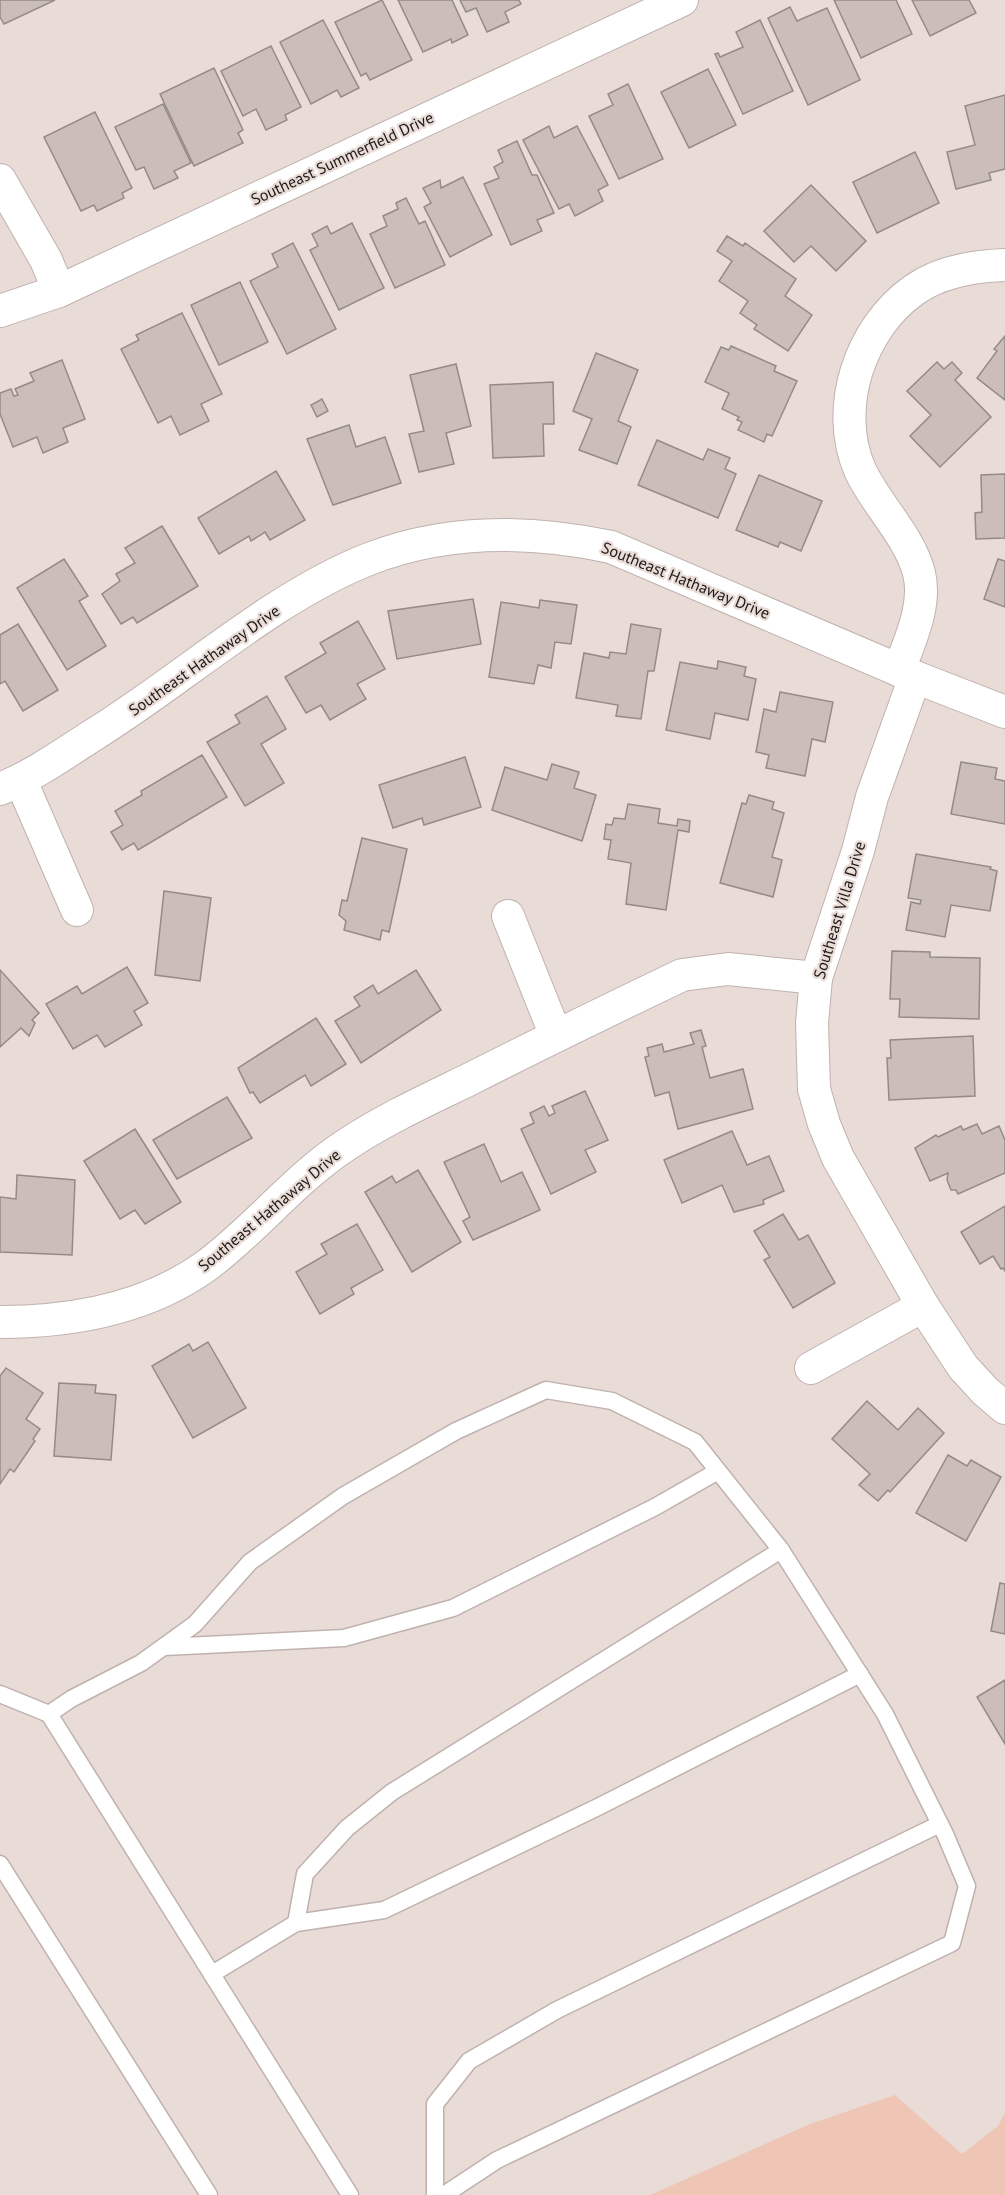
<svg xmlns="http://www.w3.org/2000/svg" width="1005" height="2195" font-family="'PT Sans',sans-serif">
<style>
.green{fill:#efc5b6}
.building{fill:#cbbeb9;stroke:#968a86;stroke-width:1.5}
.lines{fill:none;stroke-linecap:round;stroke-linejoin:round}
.lane-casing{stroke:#bfb2ae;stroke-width:19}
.street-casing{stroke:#bfb2ae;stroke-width:34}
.lane{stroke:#fff;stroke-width:16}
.street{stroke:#fff;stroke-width:32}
.labels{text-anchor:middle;stroke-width:4.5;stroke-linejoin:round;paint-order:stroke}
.street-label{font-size:16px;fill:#1c1816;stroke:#e9dcd7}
</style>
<rect width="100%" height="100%" fill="#e9dcd7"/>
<!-- green -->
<polygon class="green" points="895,2095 962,2154 998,2126 1005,2113 1005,2195 650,2195 810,2124"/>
<!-- building -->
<g class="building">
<polygon points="0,0 55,0 4,24 0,17"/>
<polygon points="382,0 412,60 370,80 366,73 361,76 335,22"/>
<polygon points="398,0 452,0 468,35 452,43 451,39 423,52"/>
<polygon points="460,0 519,0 521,4 505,12 509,22 487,32 476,8 466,12"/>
<polygon points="834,0 896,0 912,34 861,58"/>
<polygon points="912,0 969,0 976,13 930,36"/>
<polygon points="790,7 797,21 827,8 860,80 808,105 768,18"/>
<polygon points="323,20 359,88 341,97 337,90 311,104 280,42"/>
<polygon points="760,20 793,91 743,114 715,54 718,53 720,57 743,47 736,32"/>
<polygon points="271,46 301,107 285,115 287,120 266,130 256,109 243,116 221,71"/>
<polygon points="214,68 243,130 238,133 243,143 194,166 160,94"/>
<polygon points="708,69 736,125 689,148 661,92"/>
<polygon points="628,84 663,159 619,179 589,116 613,105 608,94"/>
<polygon points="1005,95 1005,169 989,173 991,180 956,189 947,152 975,145 965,106"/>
<polygon points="163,104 191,163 174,171 178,178 154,189 144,167 136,170 115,127"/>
<polygon points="95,112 132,188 122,193 124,198 97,211 94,205 81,211 44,137"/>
<polygon points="549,126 554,138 577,126 608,185 598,190 603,201 575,216 569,204 559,209 523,140"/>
<polygon points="517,141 532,175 537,175 554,213 537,220 542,231 511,245 484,184 499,178 494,167 503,162 498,150"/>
<polygon points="915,152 939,203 877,233 853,182"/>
<polygon points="463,177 492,235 450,257 424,207 431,203 423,188 440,180 441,188"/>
<polygon points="811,185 866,241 836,271 811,246 794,262 764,231"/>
<polygon points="406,198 419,224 425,221 445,265 395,288 370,234 387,226 383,216 398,209 396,203"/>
<polygon points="352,223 384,288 339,310 310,250 318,246 312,234 327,226 331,234"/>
<polygon points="727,236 743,246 745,243 796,279 785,296 812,315 788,351 754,329 757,325 740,313 748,301 719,281 732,261 717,251"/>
<polygon points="293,243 336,329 287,354 250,281 278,267 272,254"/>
<polygon points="240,282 268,342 219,365 191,305"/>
<polygon points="182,313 222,394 201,404 209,421 180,435 171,416 158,423 121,349 139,340 136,335"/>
<polygon points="1005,336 1005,400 977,378 997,351 994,349"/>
<polygon points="731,346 776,366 774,371 797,381 772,436 767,434 764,442 738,430 742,422 737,420 739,417 722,409 729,393 705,382 721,347 729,350"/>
<polygon points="596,353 638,370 618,421 631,427 617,464 579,450 592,419 573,411"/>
<polygon points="62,360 85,419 63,428 68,442 43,453 37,437 13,447 0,414 0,393 11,389 14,396 18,395 15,389 34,381 30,373"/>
<polygon points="937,362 944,369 952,362 962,373 955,380 991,417 940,467 910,436 931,415 907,391"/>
<polygon points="456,364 471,426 446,433 454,464 419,472 409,434 424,431 410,375"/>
<polygon points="553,382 554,424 543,424 544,456 493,458 490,385"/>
<polygon points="322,399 328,411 317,417 311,405"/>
<polygon points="349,425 356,447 385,437 401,483 333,505 307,439"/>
<polygon points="657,440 703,460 708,449 730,458 725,469 736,474 718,518 638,485"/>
<polygon points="276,471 305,520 270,540 265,532 251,541 249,536 219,554 198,518"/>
<polygon points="1005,474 1005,538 976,539 975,513 982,512 981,475"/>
<polygon points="759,475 822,501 801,551 780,542 778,547 736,530"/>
<polygon points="162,526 198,586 137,623 133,617 121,624 102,594 120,581 116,574 135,563 125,548"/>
<polygon points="64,559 88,596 79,601 106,646 67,670 17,588"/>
<polygon points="998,559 1005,561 1005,607 984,599"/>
<polygon points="473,599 481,644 397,659 388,611"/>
<polygon points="540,600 577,605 571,644 555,642 551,668 538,665 534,684 489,677 501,602 539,608"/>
<polygon points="358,621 385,669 357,684 366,699 330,720 321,705 306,713 285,677 326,653 320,643"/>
<polygon points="18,624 58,690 23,711 5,681 0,684 0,635"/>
<polygon points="631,624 661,629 654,671 648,671 641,719 616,716 618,705 576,698 584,653 609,658 610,652 626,654"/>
<polygon points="718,661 746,667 744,676 756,679 748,720 715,713 710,739 666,730 680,662 717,669"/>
<polygon points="780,692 833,702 825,742 812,739 805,776 766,768 769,755 756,752 764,709 776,712"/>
<polygon points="267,696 286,729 261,744 284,783 245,806 207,742 240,723 235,715"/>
<polygon points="202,755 227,797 138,850 134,843 122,850 111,832 123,825 115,811 142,795 141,791"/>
<polygon points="465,757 481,807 424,825 422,818 393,828 379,785"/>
<polygon points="961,762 997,768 995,779 1005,781 1005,824 951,814"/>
<polygon points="552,764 579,772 574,788 596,795 582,841 492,810 505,767 547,780"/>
<polygon points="749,795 774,802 772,809 784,813 772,857 782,860 773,897 720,883 742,803 746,804"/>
<polygon points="628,804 660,809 658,823 677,826 678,819 690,821 689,832 678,830 666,910 626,904 631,863 608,859 611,840 604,839 606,824 612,825 614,818 625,819"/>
<polygon points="362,838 407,849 389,932 382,930 380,940 344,930 346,921 339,915 342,900 347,901"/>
<polygon points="916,854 991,867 990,869 997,871 990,911 951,905 945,937 906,930 911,902 920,904 921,900 908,898"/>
<polygon points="164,891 211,898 200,981 155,975"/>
<polygon points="892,951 930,952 930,957 980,958 979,1019 899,1017 900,999 890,999"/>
<polygon points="127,967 148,1003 134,1011 142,1025 105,1047 97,1035 73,1049 46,1004 77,986 82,994"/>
<polygon points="0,970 39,1013 32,1020 35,1023 29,1036 21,1028 0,1047"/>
<polygon points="416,970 441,1010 361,1063 335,1021 360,1006 354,997 373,985 378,994"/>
<polygon points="316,1018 346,1064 311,1086 305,1075 260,1103 253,1092 250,1093 238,1068"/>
<polygon points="701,1030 706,1046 702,1047 710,1078 743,1069 753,1109 678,1129 669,1092 655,1096 645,1057 649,1056 647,1048 662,1044 664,1052 694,1044 690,1033"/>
<polygon points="973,1036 975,1096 889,1100 887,1058 891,1058 890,1040"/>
<polygon points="585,1091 608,1140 585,1150 596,1172 551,1194 521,1129 534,1123 530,1113 544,1106 549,1116 555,1113 552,1106"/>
<polygon points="227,1097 252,1138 177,1179 153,1140"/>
<polygon points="977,1124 982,1134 999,1126 1005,1140 1005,1173 958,1194 956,1190 951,1190 947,1180 948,1173 930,1181 915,1148 936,1135 938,1137 961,1126 963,1130"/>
<polygon points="135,1129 181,1202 145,1224 135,1210 120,1219 84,1161"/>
<polygon points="732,1131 747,1165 769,1156 784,1191 763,1200 764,1204 734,1212 722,1185 682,1203 664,1160"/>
<polygon points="484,1144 501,1182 522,1172 540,1210 473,1240 463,1221 470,1217 444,1162"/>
<polygon points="418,1170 461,1242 412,1272 365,1192 392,1176 396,1183"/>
<polygon points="17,1175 75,1180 72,1255 0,1252 0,1197 16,1199"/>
<polygon points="1005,1206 1005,1271 1003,1268 1001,1269 993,1256 980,1264 961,1232"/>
<polygon points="783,1214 799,1240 808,1235 835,1283 793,1308 764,1260 770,1257 754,1231"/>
<polygon points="357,1224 383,1270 351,1288 354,1294 320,1314 296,1272 327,1254 321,1244"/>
<polygon points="208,1342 246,1408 193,1438 152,1366 189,1344 193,1351"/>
<polygon points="6,1368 43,1393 26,1419 40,1429 33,1439 35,1441 14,1472 10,1469 0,1484 0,1376"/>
<polygon points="59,1383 96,1385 95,1393 116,1395 111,1460 54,1456"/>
<polygon points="867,1401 898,1430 918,1408 944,1433 890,1492 888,1490 878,1501 859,1485 870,1474 832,1439"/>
<polygon points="948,1455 967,1466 971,1460 1001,1477 966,1541 916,1513"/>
<polygon points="1000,1583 1005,1584 1005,1634 991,1631"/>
<polygon points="1005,1680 1005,1744 977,1697"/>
</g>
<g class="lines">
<defs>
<g id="lane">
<polyline points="164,1647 344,1638 453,1608 655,1507 718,1471"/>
<polyline points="0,1694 49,1714 71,1699 141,1663 195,1624 250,1562 343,1496 456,1431 546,1390 612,1401 695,1442 781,1550 885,1714 945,1834 967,1886 952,1943 497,2160 444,2195"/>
<polyline points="49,1714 350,2195"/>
<polyline points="0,1864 209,2195"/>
<polyline points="296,1923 305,1874 347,1828 392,1792 781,1550"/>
<polyline points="212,1974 296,1923 384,1910 598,1807 860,1674"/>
<polyline points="435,2195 435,2104 469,2061 557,2010 940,1824"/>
</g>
<g id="street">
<polyline points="0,180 46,260 59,291"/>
<polyline points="0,311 59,291 682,0"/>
<path d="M899 670C910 640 927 605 919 573 909 535 876 505 860 470 833 408 860 328 914 290 939 272 975 266 1005 265"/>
<polyline points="915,677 872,797 858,851 816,978 812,1023 814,1089 824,1124 838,1158 923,1306 963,1367 985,1391 1005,1408"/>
<polyline points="21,781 77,910"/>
<path d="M0 789C32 776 61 756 90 737 180 682 272 597 369 559 446 529 531 530 611 547L915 677 1005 712"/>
<polyline points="508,916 556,1036"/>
<path d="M0 1322C72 1322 146 1309 206 1266 256 1229 294 1179 346 1145 385 1119 429 1099 470 1079 541 1043 611 1009 682 975L728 969 816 978"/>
<polyline points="811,1368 923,1306"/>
</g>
</defs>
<!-- lane casing -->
<use href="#lane" class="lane-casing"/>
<!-- street casing -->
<use href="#street" class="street-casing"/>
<!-- lane -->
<use href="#lane" class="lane"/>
<!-- street -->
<use href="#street" class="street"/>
</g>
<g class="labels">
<!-- street labels -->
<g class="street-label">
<text transform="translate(342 158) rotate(-25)" y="6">Southeast Summerfield Drive</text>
<text transform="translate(686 580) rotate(22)" y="6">Southeast Hathaway Drive</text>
<text transform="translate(204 660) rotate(-35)" y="6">Southeast Hathaway Drive</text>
<text transform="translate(839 910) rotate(-73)" y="6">Southeast Villa Drive</text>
<text transform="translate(269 1210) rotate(-40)" y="6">Southeast Hathaway Drive</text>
</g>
</g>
</svg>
